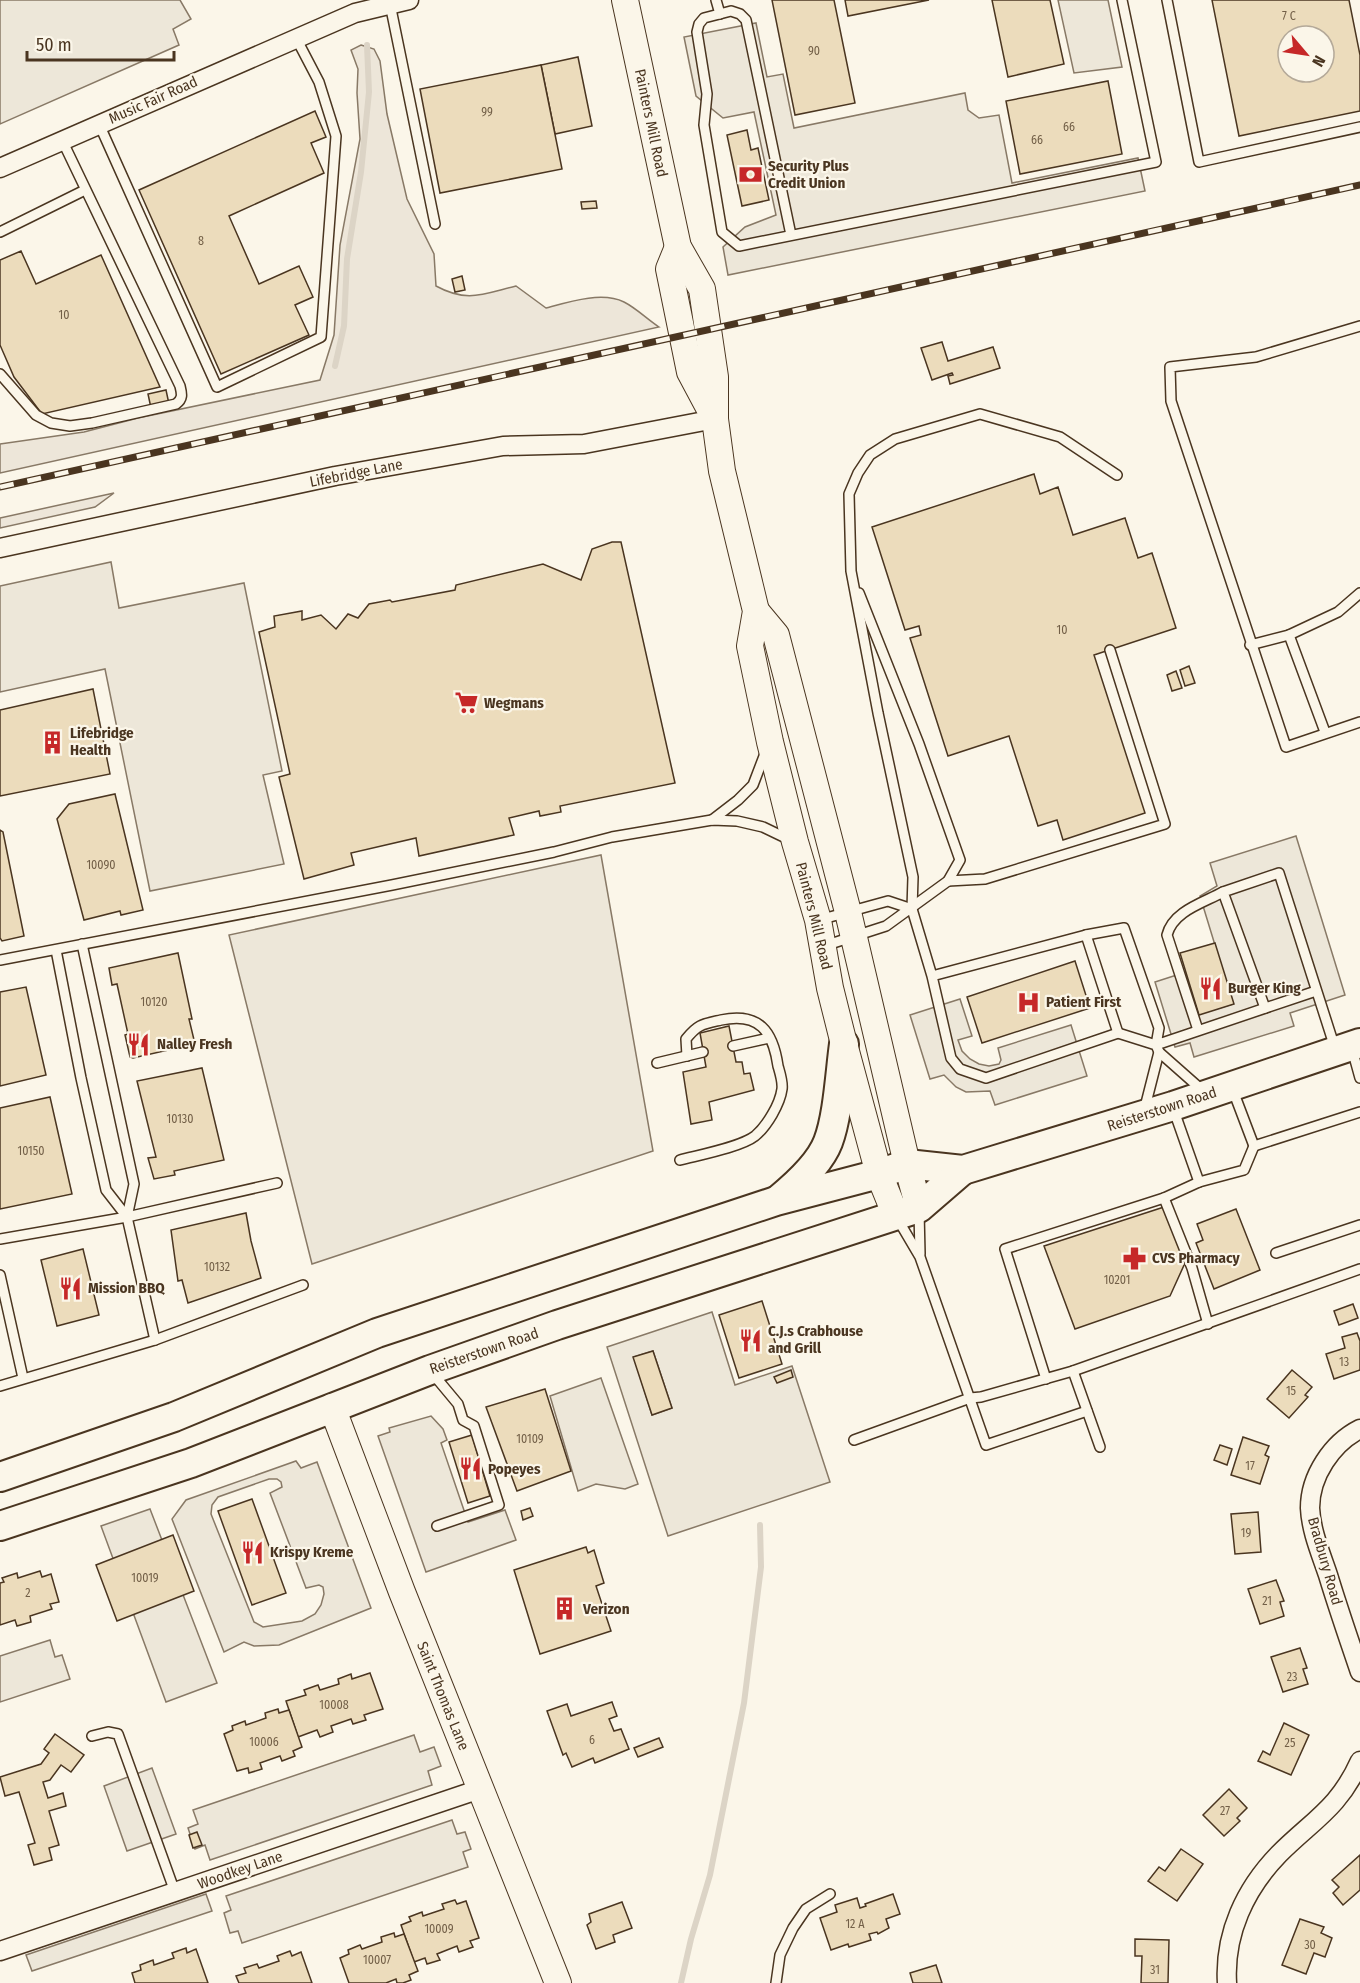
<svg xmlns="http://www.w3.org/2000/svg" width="1360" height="1983" font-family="'Fira Sans Condensed',sans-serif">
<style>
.green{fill:#ede6d9;stroke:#887966;stroke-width:1.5}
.parking{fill:#ede7d9;stroke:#887966;stroke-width:1.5;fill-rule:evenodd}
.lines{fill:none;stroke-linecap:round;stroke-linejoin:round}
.stream{stroke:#dcd4c6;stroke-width:6}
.building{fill:#ecdcbc;stroke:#4a3520;stroke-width:1.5;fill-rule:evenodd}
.lane-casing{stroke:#4a3520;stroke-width:12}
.street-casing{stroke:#4a3520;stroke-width:21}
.secondary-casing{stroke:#4a3520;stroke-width:28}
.primary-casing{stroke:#4a3520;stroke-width:32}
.lane{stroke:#fbf6e9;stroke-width:9}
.street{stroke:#fbf6e9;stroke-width:18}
.secondary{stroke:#fbf6e9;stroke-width:26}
.primary{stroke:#fbf6e9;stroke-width:28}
.rail-casing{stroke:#4a3520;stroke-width:7}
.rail{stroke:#fbf6e9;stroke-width:4.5;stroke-dasharray:14;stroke-linecap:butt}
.labels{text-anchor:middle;stroke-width:4.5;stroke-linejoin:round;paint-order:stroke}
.number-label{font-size:12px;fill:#725f47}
.street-label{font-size:15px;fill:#4a3520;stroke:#fbf6e9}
.poi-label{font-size:15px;font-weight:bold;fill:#4a3520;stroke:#fbf6e9;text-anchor:start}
</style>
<rect width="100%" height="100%" fill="#fbf6e9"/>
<!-- green -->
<g class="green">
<path d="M361 45 374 49 380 61 387 114 407 199 434 254 436 286C467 303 483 294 516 286L546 308C568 302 602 291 624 302 636 308 647 319 659 327L0 473V444L84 432 138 418 320 380 334 335 340 245 360 139 357 93 358 69 351 50Z"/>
<polygon points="114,493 95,507 0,528 0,518"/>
</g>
<!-- parking -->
<g class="parking">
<polygon points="0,0 180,0 191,19 173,29 179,45 0,124"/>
<polygon points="1058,0 1108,0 1122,67 1074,73"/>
<polygon points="756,23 767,77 783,74 794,128 965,93 968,110 979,118 999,115 1012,183 1138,158 1145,191 728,275 723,247 745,227 776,215 754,112 723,118 696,96 684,37"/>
<polygon points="111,562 119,608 244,583 282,771 263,775 284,864 150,891 105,669 0,692 0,586"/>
<polygon points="1296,836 1345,995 1290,1013 1294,1026 1194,1057 1190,1043 1175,1047 1155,982 1186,972 1199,1014 1233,1004 1200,896 1217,886 1210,863"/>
<polygon points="601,855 653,1151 312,1264 229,935"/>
<polygon points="960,999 972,1036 958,1040 962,1051 970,1059 979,1064 989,1066 999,1064 1001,1060 998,1048 1071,1025 1087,1076 995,1105 990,1091 966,1092 956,1087 944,1075 930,1079 910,1015"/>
<path d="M712 1312 735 1385 792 1366 830 1482 668 1536 607 1347ZM653 1351 672 1408 652 1415 634 1357Z"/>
<polygon points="601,1378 638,1484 625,1489 596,1484 578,1491 550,1396"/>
<polygon points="431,1416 443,1429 447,1440 441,1443 468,1522 505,1510 516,1540 426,1572 378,1436 390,1432 389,1428"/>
<path d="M296 1461 301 1468 317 1462 371 1608 279 1645 254 1646 244 1642 224 1652 172 1519 186 1500ZM269 1479H277L281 1482 282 1487 270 1493 306 1588 319 1585 323 1587 324 1594 321 1605 315 1614 302 1621 263 1627 254 1622 211 1514 212 1505 218 1497Z"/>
<polygon points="150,1509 217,1683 166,1702 101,1526"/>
<polygon points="50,1640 55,1657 62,1655 70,1679 0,1702 0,1656"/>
<polygon points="414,1735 420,1752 434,1747 441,1766 428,1771 432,1785 210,1860 205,1845 195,1849 188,1828 198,1824 193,1810"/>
<polygon points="152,1768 176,1834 127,1851 104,1786"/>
<polygon points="452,1820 457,1834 465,1832 471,1849 463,1852 468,1867 242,1943 238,1931 230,1933 224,1913 231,1910 226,1896"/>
<polygon points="206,1894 212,1911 32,1971 26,1955"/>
</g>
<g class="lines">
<!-- stream -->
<g class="stream">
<polyline points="335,366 344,326 347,259 361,172 369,92 367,45"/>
<polyline points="681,1983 691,1939 710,1875 744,1703 761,1567 760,1525"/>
</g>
</g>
<!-- building -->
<g class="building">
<polygon points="772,0 834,0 855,103 795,115"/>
<polygon points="845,0 929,0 848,16"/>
<polygon points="992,0 1050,0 1064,64 1008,77"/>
<path d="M1212 0H1349L1360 55V111L1239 136ZM1288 36H1324V72H1288Z"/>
<polygon points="578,57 592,126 555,134 541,65"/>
<polygon points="541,65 562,169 440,193 420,89"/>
<polygon points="1108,81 1122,154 1020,174 1006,101"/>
<polygon points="315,111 326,137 311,143 324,173 229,216 259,284 299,266 313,297 295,305 309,335 221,374 139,190"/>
<polygon points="747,130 751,150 758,148 769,200 742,206 727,135"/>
<polygon points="596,201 597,208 582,209 581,202"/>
<polygon points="21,251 36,284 101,255 160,387 42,414 14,377 0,345 0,260"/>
<polygon points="462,276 465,290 455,292 452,279"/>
<polygon points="942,342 948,361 993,347 1000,368 950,384 948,376 953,375 952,373 932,380 921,348"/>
<polygon points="166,390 169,404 151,408 148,394"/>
<polygon points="1034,474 1040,494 1058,487 1073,535 1125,518 1138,558 1152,553 1176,628 1094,655 1145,813 1063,840 1057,820 1038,826 1009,736 948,756 910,638 921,635 919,626 905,630 872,527"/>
<polygon points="612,542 621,542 675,783 560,806 561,812 540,816 539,811 509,818 514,835 419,856 416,838 351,853 354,865 304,879 279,777 290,774 259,632 275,627 274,616 302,611 302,620 321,615 336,629 348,614 358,618 369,604 390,600 392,602 455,590 456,585 543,564 581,580 592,549"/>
<polygon points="1189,666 1195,683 1185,686 1180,670"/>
<polygon points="1176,671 1182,688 1172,691 1167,675"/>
<polygon points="93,689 110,774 0,796 0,710"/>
<polygon points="115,794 143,910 121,915 120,911 84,920 57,819 69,804"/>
<polygon points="0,830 3,832 24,936 2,941 0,938"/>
<polygon points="1215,943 1234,1004 1199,1015 1180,953"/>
<polygon points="178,953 192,1019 189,1019 195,1044 133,1058 130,1057 125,1035 128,1034 117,984 112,985 109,968"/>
<polygon points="1075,961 1090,1008 982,1043 967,997"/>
<polygon points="26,987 46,1075 0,1086 0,992"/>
<polygon points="729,1026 736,1062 742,1062 744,1074 750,1073 754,1090 709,1102 712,1120 691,1124 683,1072 706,1067 700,1033"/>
<polygon points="202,1068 224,1160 174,1171 175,1175 154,1179 148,1158 156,1157 137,1081"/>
<polygon points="50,1097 72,1194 0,1209 0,1108"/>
<polygon points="1164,1207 1185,1263 1170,1296 1075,1329 1044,1246"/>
<polygon points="1236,1209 1260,1270 1214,1289 1196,1243 1203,1240 1197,1224"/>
<polygon points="246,1213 251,1241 261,1278 188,1303 182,1280 178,1281 171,1230"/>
<polygon points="83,1249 99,1315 57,1326 41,1260"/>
<polygon points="762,1301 782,1364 739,1378 719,1315"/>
<polygon points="1353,1304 1358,1318 1339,1325 1334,1311"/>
<polygon points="1357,1333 1360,1341 1360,1370 1334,1379 1326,1354 1345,1348 1342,1337"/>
<polygon points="653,1351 672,1408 652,1415 633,1357"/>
<polygon points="791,1370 793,1377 777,1383 774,1377"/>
<polygon points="1292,1370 1312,1387 1305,1395 1308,1397 1289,1418 1267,1399"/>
<polygon points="545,1389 571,1471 517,1491 486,1407"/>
<polygon points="472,1435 490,1496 468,1503 449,1442"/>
<polygon points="1243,1437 1269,1446 1265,1455 1269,1457 1260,1484 1231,1475"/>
<polygon points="1220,1445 1232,1449 1227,1465 1214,1460"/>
<polygon points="252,1499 286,1593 252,1605 218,1511"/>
<polygon points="530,1508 533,1516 523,1520 521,1511"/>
<polygon points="1258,1512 1261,1552 1235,1554 1231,1514"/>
<polygon points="173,1535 194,1591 117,1621 96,1565"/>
<polygon points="586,1547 588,1553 594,1550 604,1583 596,1586 611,1631 540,1654 514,1570"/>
<polygon points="40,1571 42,1577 51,1574 59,1602 50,1604 52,1609 30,1616 31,1622 17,1626 15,1620 0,1625 0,1583 4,1582 2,1578 17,1573 18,1578"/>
<polygon points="1276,1580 1284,1601 1280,1602 1284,1616 1260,1624 1248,1589"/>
<polygon points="1300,1648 1307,1668 1303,1669 1308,1684 1283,1692 1271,1657"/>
<polygon points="370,1673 383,1709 364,1715 366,1720 353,1724 351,1719 331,1726 333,1732 320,1737 317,1730 298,1737 286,1701 306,1695 304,1690 318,1685 320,1690 339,1684 338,1679 351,1674 352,1679"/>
<polygon points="612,1702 617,1716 609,1719 614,1731 621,1729 629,1749 595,1763 593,1758 572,1767 566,1753 563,1755 547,1711 567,1704 571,1716"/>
<polygon points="278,1709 279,1713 289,1710 302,1747 293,1751 295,1756 282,1761 280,1756 260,1763 262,1769 249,1773 248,1768 237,1771 224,1734 233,1730 232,1726 245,1721 246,1725 266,1718 265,1713"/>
<polygon points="1284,1723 1309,1735 1291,1775 1258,1761 1263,1751 1270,1755"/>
<polygon points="55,1734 84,1755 71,1772 61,1765 50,1780 43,1782 48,1798 63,1793 66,1806 49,1811 59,1845 49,1848 52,1860 34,1865 28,1845 35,1843 19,1792 5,1796 0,1777 41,1764 49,1753 44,1749"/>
<polygon points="659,1738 663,1747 638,1757 634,1748"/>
<polygon points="1229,1789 1247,1808 1237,1818 1240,1821 1224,1836 1203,1815"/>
<polygon points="197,1832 202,1845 193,1848 189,1835"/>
<polygon points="1181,1849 1203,1864 1177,1901 1148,1881 1159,1867 1165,1871"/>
<polygon points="1360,1855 1360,1890 1343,1905 1333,1893 1339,1887 1332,1880"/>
<polygon points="893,1894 900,1914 886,1919 889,1928 878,1934 877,1932 869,1934 871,1940 849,1947 848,1944 831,1950 820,1918 837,1912 835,1905 857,1898 860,1908 866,1906 865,1904"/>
<polygon points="455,1900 457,1904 466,1901 479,1938 470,1941 473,1947 459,1952 457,1946 437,1954 440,1960 427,1964 425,1958 414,1962 401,1925 411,1921 409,1917 422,1912 423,1916 444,1909 442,1904"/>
<polygon points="622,1902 632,1928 613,1935 615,1942 596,1949 587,1925 591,1922 589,1914"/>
<polygon points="1300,1919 1324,1927 1321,1933 1332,1938 1325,1957 1314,1953 1306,1974 1282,1965"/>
<polygon points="394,1933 395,1937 404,1934 418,1971 409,1975 411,1980 403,1983 397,1983 396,1979 386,1983 349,1983 340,1958 349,1954 348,1950 360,1945 362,1949 382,1942 381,1937"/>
<polygon points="1135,1939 1169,1940 1168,1983 1141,1983 1142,1956 1135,1956"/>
<polygon points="186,1948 187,1953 196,1949 208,1983 135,1983 132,1973 141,1970 140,1965 153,1960 154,1965 174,1958 172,1953"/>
<polygon points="290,1951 292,1956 301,1952 312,1983 239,1983 236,1976 246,1973 244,1968 257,1964 259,1968 279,1961 277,1956"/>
<polygon points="936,1965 942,1983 913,1983 910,1973"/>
</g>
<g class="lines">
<defs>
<g id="lane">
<polyline points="716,0 720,14"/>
<polyline points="1167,0 1199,162 1360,127"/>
<polyline points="390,4 435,224"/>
<polyline points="99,124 217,387 321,337 336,136 319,82 296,38"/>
<polyline points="0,232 85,190"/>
<polyline points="791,235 746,20 740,14 731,11 704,18 699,24 697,32 707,94 704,125 722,232 739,246 1156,162 1122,0"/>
<polyline points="1360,326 1256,357 1170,367 1171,401 1286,747 1360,722"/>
<path d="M0 374 36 415 51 423 70 426 92 423 176 404C183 399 182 394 180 386L62 140"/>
<polyline points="1289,635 1325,732"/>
<polyline points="1250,645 1289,635 1338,612 1360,593"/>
<polyline points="712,820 738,800 753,785 766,751"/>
<polyline points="948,881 985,879 1165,824 1110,650"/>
<polyline points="819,920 888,901 912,909"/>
<polyline points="1086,935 1124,928 1159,1028 1156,1045 1316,991"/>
<polyline points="82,944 134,1184 127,1217 155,1340"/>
<polyline points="824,946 886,926 948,881 960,860 919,744 859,593"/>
<polyline points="56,950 81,1078 106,1190 127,1217"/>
<polyline points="0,960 392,885 554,852 612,837 712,820 737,821 763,827 790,840"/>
<polyline points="932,976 1086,935 1118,1033 986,1078 960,1069 951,1058 932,976 912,909 913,877 878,713 851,571 849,494 858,473 870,455 895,439 980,414 1060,437 1117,475"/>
<polyline points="1265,1008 1223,892 1279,873 1335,1048"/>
<path d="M1198 1030 1167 935C1173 911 1203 903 1223 892"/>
<polyline points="1118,1033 1156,1045 1159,1052 1202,1090"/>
<polyline points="733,1046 769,1038"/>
<polyline points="1352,1049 1360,1078"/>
<polyline points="657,1063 703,1052"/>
<polyline points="1232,1088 1254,1146 1360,1112"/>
<polyline points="1173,1108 1199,1182"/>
<polyline points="1144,1111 1159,1052"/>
<path d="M680 1160C699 1155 741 1147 755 1136 767 1126 780 1104 782 1089 783 1082 780 1073 778 1066 773 1031 759 1012 721 1020 703 1024 698 1024 686 1039L687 1056"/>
<polyline points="1164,1198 1192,1268 1208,1324"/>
<polyline points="919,1211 920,1254"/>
<polyline points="897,1218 920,1257 986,1445 1087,1411"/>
<polyline points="0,1239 127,1217 277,1183"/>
<polyline points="1276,1253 1360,1225"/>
<polyline points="0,1275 23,1378"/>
<polyline points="1073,1371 1100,1447"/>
<polyline points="433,1374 458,1404 463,1420 474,1426 499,1505 437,1526"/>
<polyline points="1046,1379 1005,1249 1164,1198 1199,1182 1244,1170 1254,1146"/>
<polyline points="0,1386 155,1340 303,1285"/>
<polyline points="854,1440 970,1398 981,1397 1073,1371 1360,1269"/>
<polyline points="92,1736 108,1732 118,1734 175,1892"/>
<polyline points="776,1983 780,1955 793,1928 806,1909 830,1894"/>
</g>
<g id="street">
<polyline points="0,168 355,13 409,0"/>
<polyline points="0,548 335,476 503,446 584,444 715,419"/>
<path d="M1360 1429C1332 1443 1310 1476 1310 1508 1311 1531 1321 1554 1328 1575 1338 1608 1349 1640 1360 1672"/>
<polyline points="0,1951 480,1789"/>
<path d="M1227 1983C1224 1934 1245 1889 1279 1854 1313 1820 1339 1808 1360 1761"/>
</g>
<g id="secondary">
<polyline points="625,0 678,247 702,289 715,377 715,419 722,471 756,611 750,646 770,742 795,842 818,920 830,988 844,1044 879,1174 896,1216"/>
<polyline points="678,247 669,269 690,372 714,417"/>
<polyline points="756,611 776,635 848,912 907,1164 919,1208"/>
<polyline points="332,1407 402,1592 558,1983"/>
</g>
<g id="primary">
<path d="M779 1199C796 1185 820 1163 828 1142 838 1116 840 1073 844 1044"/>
<polyline points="0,1477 174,1417 377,1333 776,1201 879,1174 907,1164 963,1170 1173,1106 1360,1043"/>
<polyline points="0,1526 191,1463 430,1370 557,1325 919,1208 963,1170"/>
</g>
</defs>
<!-- lane casing -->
<use href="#lane" class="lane-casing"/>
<!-- street casing -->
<use href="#street" class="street-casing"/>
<!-- secondary casing -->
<use href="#secondary" class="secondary-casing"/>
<!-- primary casing -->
<use href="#primary" class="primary-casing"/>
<!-- lane -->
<use href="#lane" class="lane"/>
<!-- street -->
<use href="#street" class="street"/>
<!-- secondary -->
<use href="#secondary" class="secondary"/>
<!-- primary -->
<use href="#primary" class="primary"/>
<defs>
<polyline id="rail" points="0,487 1360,185"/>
</defs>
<!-- rail casing -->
<use href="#rail" class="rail-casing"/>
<!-- rail -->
<use href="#rail" class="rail"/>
</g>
<!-- icons -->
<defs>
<symbol id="bank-bare" viewBox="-9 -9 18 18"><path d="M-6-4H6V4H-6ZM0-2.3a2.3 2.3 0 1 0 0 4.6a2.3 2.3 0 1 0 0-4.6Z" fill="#c62828" stroke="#fbf6e9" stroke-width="2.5" paint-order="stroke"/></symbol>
<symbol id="supermarket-bare" viewBox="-9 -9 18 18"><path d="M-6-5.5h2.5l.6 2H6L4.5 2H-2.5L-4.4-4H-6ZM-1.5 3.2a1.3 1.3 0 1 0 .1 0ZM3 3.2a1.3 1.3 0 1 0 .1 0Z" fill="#c62828" stroke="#fbf6e9" stroke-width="2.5" paint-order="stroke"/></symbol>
<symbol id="building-bare" viewBox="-9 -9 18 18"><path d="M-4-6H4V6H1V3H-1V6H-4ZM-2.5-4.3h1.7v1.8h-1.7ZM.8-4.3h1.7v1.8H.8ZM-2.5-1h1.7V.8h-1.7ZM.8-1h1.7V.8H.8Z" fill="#c62828" stroke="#fbf6e9" stroke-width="2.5" paint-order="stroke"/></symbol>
<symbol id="restaurant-bare" viewBox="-9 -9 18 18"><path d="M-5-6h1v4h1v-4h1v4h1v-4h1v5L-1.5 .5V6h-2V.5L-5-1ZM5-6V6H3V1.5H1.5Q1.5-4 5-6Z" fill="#c62828" stroke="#fbf6e9" stroke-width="2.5" paint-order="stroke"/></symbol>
<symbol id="hospital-bare" viewBox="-9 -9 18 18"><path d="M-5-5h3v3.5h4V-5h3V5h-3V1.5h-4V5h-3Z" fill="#c62828" stroke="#fbf6e9" stroke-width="2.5" paint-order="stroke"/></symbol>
<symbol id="pharmacy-bare" viewBox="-9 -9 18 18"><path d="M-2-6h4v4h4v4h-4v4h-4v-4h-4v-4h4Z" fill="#c62828" stroke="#fbf6e9" stroke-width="2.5" paint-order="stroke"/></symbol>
</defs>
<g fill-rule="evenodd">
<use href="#bank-bare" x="734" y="158" width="33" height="33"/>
<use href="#supermarket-bare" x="450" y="686" width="33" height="33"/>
<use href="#building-bare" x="36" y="726" width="33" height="33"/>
<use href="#restaurant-bare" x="1194" y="972" width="33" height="33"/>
<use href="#hospital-bare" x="1012" y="986" width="33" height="33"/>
<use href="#restaurant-bare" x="122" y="1028" width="33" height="33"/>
<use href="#pharmacy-bare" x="1118" y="1242" width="33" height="33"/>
<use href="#restaurant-bare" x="54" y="1272" width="33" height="33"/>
<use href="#restaurant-bare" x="734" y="1324" width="33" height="33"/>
<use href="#restaurant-bare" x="454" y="1452" width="33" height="33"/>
<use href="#restaurant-bare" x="236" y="1536" width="33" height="33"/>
<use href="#building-bare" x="548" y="1592" width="33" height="33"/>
</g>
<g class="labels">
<!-- number labels -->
<g class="number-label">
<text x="1289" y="20">7 C</text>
<text x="814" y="55">90</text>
<text x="487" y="116">99</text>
<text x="1069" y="131">66</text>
<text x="1037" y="144">66</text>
<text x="201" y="245">8</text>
<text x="64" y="319">10</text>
<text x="1062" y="634">10</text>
<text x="101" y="869">10090</text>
<text x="154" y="1006">10120</text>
<text x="180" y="1123">10130</text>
<text x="31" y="1155">10150</text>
<text x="217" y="1271">10132</text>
<text x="1117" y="1284">10201</text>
<text x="1344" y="1366">13</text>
<text x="1291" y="1395">15</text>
<text x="530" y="1443">10109</text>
<text x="1250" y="1470">17</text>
<text x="1246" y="1537">19</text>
<text x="145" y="1582">10019</text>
<text x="28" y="1597">2</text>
<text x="1267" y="1605">21</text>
<text x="1292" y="1681">23</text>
<text x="334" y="1709">10008</text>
<text x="592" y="1744">6</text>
<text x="264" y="1746">10006</text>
<text x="1290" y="1747">25</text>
<text x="1225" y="1815">27</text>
<text x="855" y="1928">12 A</text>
<text x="439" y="1933">10009</text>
<text x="1310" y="1949">30</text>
<text x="377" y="1964">10007</text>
<text x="1155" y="1974">31</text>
</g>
<!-- street labels -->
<g class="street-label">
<text transform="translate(153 100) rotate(-24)" y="5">Music Fair Road</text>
<text transform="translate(651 123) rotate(78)" y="5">Painters Mill Road</text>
<text transform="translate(356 473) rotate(-11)" y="5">Lifebridge Lane</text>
<text transform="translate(814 916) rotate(76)" y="5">Painters Mill Road</text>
<text transform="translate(1162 1109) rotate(-18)" y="5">Reisterstown Road</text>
<text transform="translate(484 1351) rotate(-19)" y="5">Reisterstown Road</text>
<text transform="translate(1325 1561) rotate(74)" y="5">Bradbury Road</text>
<text transform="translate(443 1696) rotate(68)" y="5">Saint Thomas Lane</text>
<text transform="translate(240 1870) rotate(-19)" y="5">Woodkey Lane</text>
</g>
<!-- poi labels -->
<g class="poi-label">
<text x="768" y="171">Security Plus<tspan x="768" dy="17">Credit Union</tspan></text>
<text x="484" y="708">Wegmans</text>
<text x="70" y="738">Lifebridge<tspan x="70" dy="17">Health</tspan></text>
<text x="1228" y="993">Burger King</text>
<text x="1046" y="1007">Patient First</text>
<text x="157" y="1049">Nalley Fresh</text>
<text x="1152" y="1263">CVS Pharmacy</text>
<text x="88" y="1293">Mission BBQ</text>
<text x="768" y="1336">C.J.s Crabhouse<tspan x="768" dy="17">and Grill</tspan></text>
<text x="488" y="1474">Popeyes</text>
<text x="270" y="1557">Krispy Kreme</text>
<text x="583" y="1614">Verizon</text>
</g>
</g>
<!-- north arrow -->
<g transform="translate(1306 54) rotate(119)"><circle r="28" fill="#fbf6e9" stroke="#b4a999" stroke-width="1.5"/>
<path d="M0-4.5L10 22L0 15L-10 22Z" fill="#c62828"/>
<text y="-9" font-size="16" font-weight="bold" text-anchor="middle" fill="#4a3520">N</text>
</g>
<!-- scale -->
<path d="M27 51v9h147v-9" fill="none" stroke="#4a3520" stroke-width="3"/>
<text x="36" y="51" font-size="18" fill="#4a3520" stroke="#fbf6e9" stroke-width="4.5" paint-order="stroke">50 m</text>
</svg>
